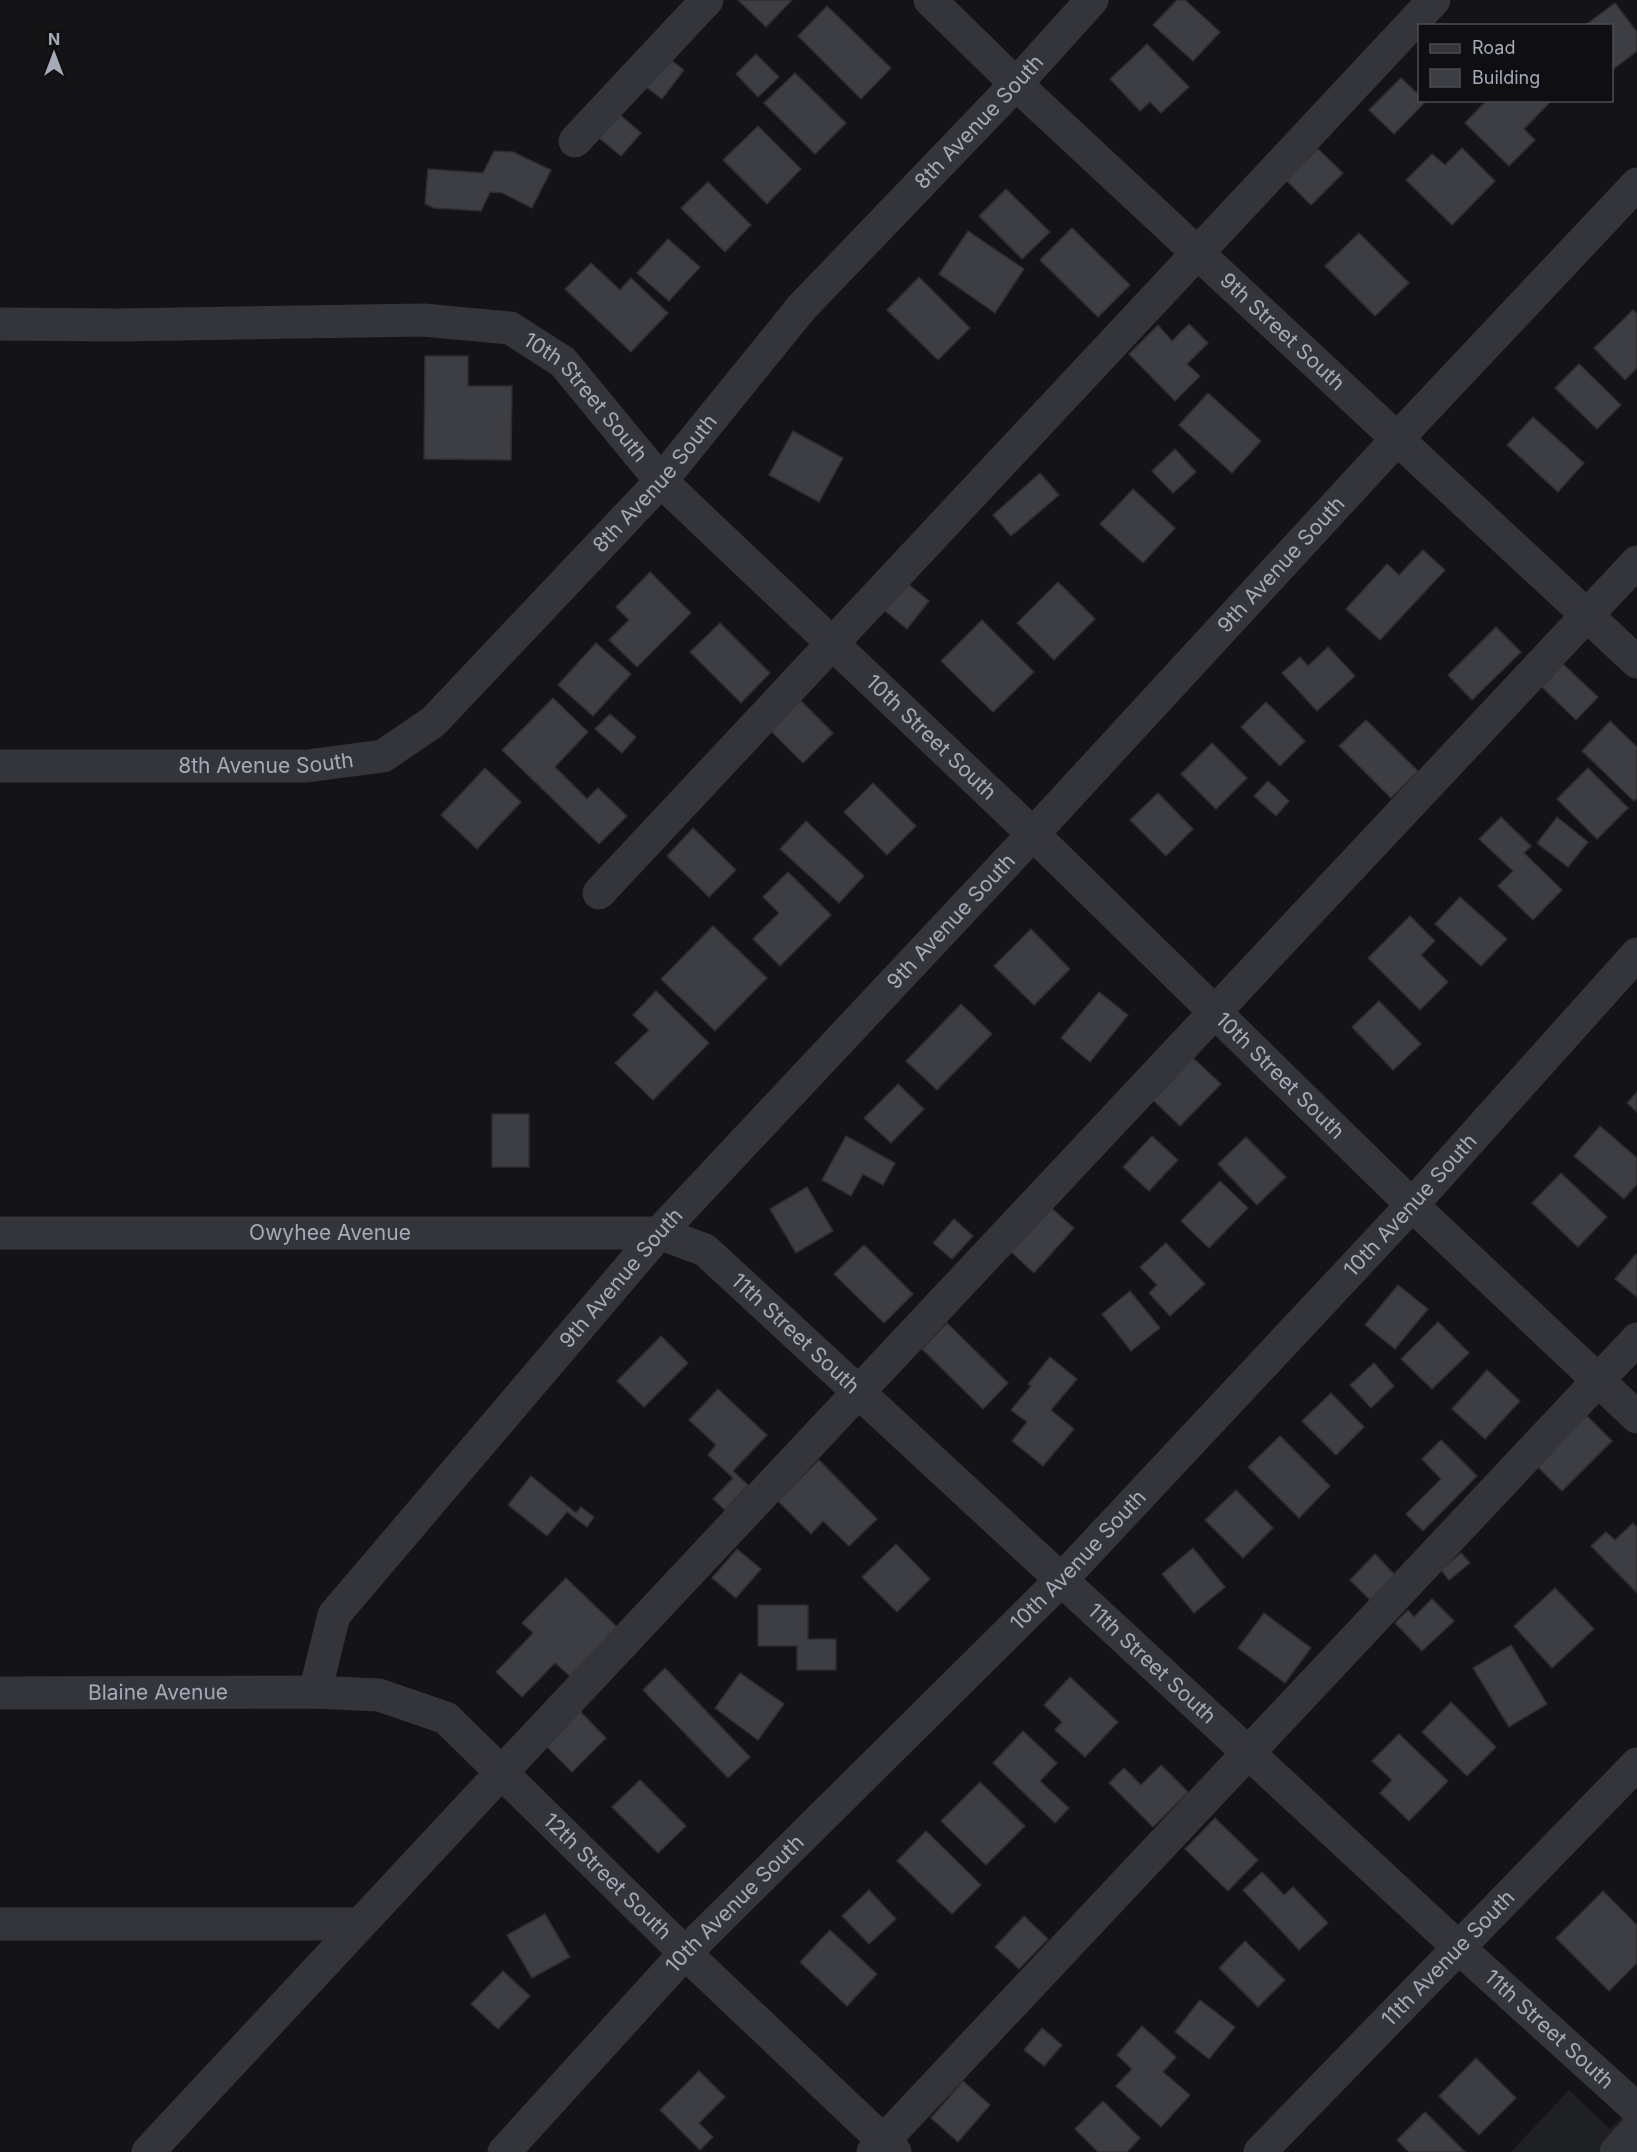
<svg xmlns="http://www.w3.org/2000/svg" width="1637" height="2152" font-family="Inter,sans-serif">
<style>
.built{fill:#1f2023}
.building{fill:#3d3e43;stroke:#2d2d32;stroke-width:1.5}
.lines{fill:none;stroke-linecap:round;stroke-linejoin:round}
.minor{stroke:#34353b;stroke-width:33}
.labels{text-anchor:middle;stroke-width:4.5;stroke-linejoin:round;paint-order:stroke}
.street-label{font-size:21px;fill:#a4aab7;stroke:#0f0f11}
</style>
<rect width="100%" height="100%" fill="#141416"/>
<!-- built -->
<polygon class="built" points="1569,2090 1610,2129 1637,2101 1637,2152 1511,2152"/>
<!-- building -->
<g class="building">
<polygon points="738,0 792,0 766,27"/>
<polygon points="1177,0 1185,0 1220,32 1193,61 1153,25"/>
<polygon points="1615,3 1637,32 1637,51 1612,70 1612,26 1584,26"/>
<polygon points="827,6 891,68 861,99 798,36"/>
<polygon points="1147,44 1189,87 1161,113 1150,102 1140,111 1110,79"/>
<polygon points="756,54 779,77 758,97 736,74"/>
<polygon points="667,57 684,70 662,99 645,86"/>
<polygon points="795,73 846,123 815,154 764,103"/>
<polygon points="1401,78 1420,96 1420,100 1425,102 1394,134 1369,110"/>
<polygon points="1487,100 1552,100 1524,129 1535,140 1509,166 1465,123"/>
<polygon points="618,113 641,133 621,156 598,137"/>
<polygon points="758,126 801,169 767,204 723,160"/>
<polygon points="1462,148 1495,181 1452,225 1406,180 1432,154 1445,165"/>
<polygon points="1318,149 1343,173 1311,205 1286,180"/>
<polygon points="494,151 513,152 551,170 532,208 502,193 490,192 481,211 434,208 425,204 428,169 483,173"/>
<polygon points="708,182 751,225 725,252 681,208"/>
<polygon points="1006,189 1050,232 1022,259 979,216"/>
<polygon points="1072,228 1130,285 1098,317 1040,260"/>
<polygon points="968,231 1024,269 995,313 939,274"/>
<polygon points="1359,233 1409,283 1375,316 1325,266"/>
<polygon points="668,239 700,267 669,301 637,273"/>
<polygon points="591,263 620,290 631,278 668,313 631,352 565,289"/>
<polygon points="919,277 970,328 938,360 887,310"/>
<polygon points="1633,310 1637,314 1637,368 1625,380 1594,348"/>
<polygon points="1189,324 1208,343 1187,364 1200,376 1175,401 1129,354 1158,325 1172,341"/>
<polygon points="425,356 468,356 468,386 512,386 511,460 424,459"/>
<polygon points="1579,364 1621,405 1597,429 1555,388"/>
<polygon points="1208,393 1261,441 1232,473 1179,425"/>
<polygon points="1533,417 1584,463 1558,492 1507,445"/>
<polygon points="793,431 843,458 819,502 769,475"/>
<polygon points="1175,449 1196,472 1173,493 1152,471"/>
<polygon points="1040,473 1059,495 1011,536 993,515"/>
<polygon points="1133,489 1175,528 1143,563 1100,524"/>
<polygon points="1423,550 1445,570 1380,640 1346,609 1387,564 1399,575"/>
<polygon points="650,572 691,613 637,667 609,640 629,620 616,607"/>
<polygon points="1058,582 1095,619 1054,660 1017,623"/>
<polygon points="907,583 929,601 907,629 884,610"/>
<polygon points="982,620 1034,672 993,712 941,661"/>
<polygon points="720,623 770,673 741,703 690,652"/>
<polygon points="1496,627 1521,652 1472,700 1448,675"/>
<polygon points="596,643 631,674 593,716 558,685"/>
<polygon points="1328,647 1355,676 1317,711 1282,673 1300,657 1308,666"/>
<polygon points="1563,664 1598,697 1576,720 1542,687"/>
<polygon points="796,696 833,733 803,763 766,726"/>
<polygon points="553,698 588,732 555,767 587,799 598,788 627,816 599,844 502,750"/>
<polygon points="1266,702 1305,741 1280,766 1241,727"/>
<polygon points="610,714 636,737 622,753 595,729"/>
<polygon points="1366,720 1418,771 1391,798 1339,746"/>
<polygon points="1610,721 1637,747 1637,798 1634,801 1582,751"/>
<polygon points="1212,743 1247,778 1216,809 1181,774"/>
<polygon points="485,768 521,802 477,849 441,815"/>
<polygon points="1588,768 1628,808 1597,839 1557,799"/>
<polygon points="1268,781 1289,801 1276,816 1254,796"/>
<polygon points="873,783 916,826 887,855 844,812"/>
<polygon points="1158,793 1193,829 1166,856 1130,820"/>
<polygon points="1501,817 1531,846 1524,853 1562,890 1533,920 1498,886 1513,871 1479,839"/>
<polygon points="1557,817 1588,842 1568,867 1537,843"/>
<polygon points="806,821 864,876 839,903 780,849"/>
<polygon points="693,828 736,870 709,897 667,856"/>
<polygon points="788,872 831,915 780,966 753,939 779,913 763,897"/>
<polygon points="1460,897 1507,939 1481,966 1435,924"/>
<polygon points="1410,916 1435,941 1421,955 1448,982 1420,1010 1368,958"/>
<polygon points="713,926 767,978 715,1031 661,979"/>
<polygon points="1031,929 1070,969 1034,1005 994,966"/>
<polygon points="656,991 709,1043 653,1100 615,1063 649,1030 633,1015"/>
<polygon points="1099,992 1128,1015 1090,1062 1061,1038"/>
<polygon points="1379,1001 1421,1044 1393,1070 1352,1027"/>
<polygon points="961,1004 992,1034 937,1090 906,1061"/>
<polygon points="1193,1058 1221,1084 1180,1126 1153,1100"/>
<polygon points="898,1084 924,1109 891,1143 864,1118"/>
<polygon points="1637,1092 1637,1112 1627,1103"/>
<rect x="492" y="1114" width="37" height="53"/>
<polygon points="1600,1126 1637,1158 1637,1184 1624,1199 1574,1156"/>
<polygon points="846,1136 895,1163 883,1185 863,1174 851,1196 822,1180"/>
<polygon points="1152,1136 1178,1160 1149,1191 1123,1167"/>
<polygon points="1246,1137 1286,1177 1257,1205 1218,1164"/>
<polygon points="1561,1173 1607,1217 1578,1247 1532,1203"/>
<polygon points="1220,1181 1248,1208 1209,1248 1181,1221"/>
<polygon points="807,1187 833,1231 796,1253 770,1209"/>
<polygon points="1049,1206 1074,1228 1034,1273 1009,1250"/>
<polygon points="954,1219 973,1236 952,1259 933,1243"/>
<polygon points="1166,1243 1205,1284 1170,1316 1149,1293 1157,1285 1140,1267"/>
<polygon points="864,1245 913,1294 884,1323 834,1274"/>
<polygon points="1636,1254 1637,1255 1637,1297 1615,1279"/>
<polygon points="1398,1285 1428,1309 1395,1349 1365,1325"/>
<polygon points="1130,1291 1160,1328 1131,1351 1102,1314"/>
<polygon points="1438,1322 1469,1353 1432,1389 1401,1359"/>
<polygon points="947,1323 1008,1383 983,1409 922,1349"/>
<polygon points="661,1336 688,1363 644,1407 617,1381"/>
<polygon points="1050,1357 1077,1379 1051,1410 1074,1429 1043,1466 1012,1441 1027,1422 1011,1410 1031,1386 1028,1384"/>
<polygon points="1374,1363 1394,1386 1371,1408 1350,1385"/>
<polygon points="1487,1370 1520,1401 1485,1439 1452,1409"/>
<polygon points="718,1389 767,1435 733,1471 748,1485 725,1510 713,1499 733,1478 708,1455 716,1445 689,1420"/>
<polygon points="1331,1393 1364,1427 1336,1455 1302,1421"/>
<polygon points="1586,1415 1612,1441 1562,1491 1536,1465"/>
<polygon points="1280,1436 1330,1486 1299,1518 1248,1467"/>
<polygon points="1441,1440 1477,1476 1423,1531 1406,1514 1441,1479 1422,1459"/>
<polygon points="819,1460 877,1519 849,1546 823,1521 811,1534 778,1501"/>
<polygon points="531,1476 576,1513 581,1507 594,1517 587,1527 567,1512 547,1536 508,1505"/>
<polygon points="1236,1490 1273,1528 1243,1558 1205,1520"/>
<polygon points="1633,1523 1637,1527 1637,1593 1591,1546 1606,1532 1615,1540"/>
<polygon points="896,1544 930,1579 897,1612 862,1577"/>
<polygon points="1193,1548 1225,1587 1194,1613 1162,1574"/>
<polygon points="737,1549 761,1569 736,1598 712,1578"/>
<polygon points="1461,1553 1470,1563 1449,1580 1441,1570"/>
<polygon points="1375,1554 1396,1576 1371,1601 1350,1580"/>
<polygon points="566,1578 617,1627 570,1676 555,1663 522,1697 496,1672 533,1633 522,1623"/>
<polygon points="1555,1588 1594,1629 1552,1668 1514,1626"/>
<polygon points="1432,1599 1454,1621 1422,1651 1395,1623 1408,1610 1414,1617"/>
<polygon points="758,1605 808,1605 808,1639 836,1639 836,1670 797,1670 797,1646 758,1646"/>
<polygon points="1264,1613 1311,1648 1285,1683 1238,1648"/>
<polygon points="1511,1645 1547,1704 1509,1727 1473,1668"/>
<polygon points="665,1668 750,1757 728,1778 643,1690"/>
<polygon points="740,1673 784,1704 758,1740 715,1708"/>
<polygon points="1070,1677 1118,1722 1085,1757 1055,1730 1062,1722 1044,1705"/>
<polygon points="1451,1702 1496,1747 1467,1776 1422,1732"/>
<polygon points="577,1708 606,1738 572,1772 542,1742"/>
<polygon points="1023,1731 1057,1763 1040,1781 1069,1808 1055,1823 993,1763"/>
<polygon points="1399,1734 1448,1781 1409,1821 1380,1793 1392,1780 1372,1761"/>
<polygon points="1161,1765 1188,1792 1153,1827 1109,1783 1124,1768 1141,1785"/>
<polygon points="640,1780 686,1826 658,1853 612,1807"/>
<polygon points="980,1782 1025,1826 986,1865 941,1821"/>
<polygon points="1215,1818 1258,1860 1228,1891 1185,1849"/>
<polygon points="926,1831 981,1885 952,1914 897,1861"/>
<polygon points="1262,1872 1284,1895 1293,1887 1328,1923 1299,1950 1243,1890"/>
<polygon points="869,1890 896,1919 869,1944 842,1916"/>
<polygon points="1603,1891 1637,1925 1637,1963 1609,1991 1556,1938"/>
<polygon points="545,1914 570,1957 532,1978 507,1935"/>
<polygon points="1024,1916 1048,1939 1019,1969 995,1947"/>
<polygon points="830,1930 877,1974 847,2006 800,1962"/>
<polygon points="1245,1941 1285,1980 1258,2007 1219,1968"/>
<polygon points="503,1971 530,1996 498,2029 471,2004"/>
<polygon points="1200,2000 1235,2027 1209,2059 1175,2032"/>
<polygon points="1142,2026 1176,2057 1163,2072 1190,2095 1161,2127 1116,2086 1132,2069 1117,2055"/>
<polygon points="1042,2028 1062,2045 1044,2066 1024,2050"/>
<polygon points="1476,2058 1516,2098 1479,2135 1439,2096"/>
<polygon points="699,2071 725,2097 699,2123 713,2137 700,2150 660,2110"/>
<polygon points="963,2081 990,2105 958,2142 931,2118"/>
<polygon points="1103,2101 1140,2138 1127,2152 1098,2152 1075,2129"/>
<polygon points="1425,2112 1465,2152 1409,2152 1397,2140"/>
</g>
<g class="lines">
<!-- minor -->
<g class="minor">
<path id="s1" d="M930 0 1016 84 1637 662"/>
<polyline points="575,141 707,0"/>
<path id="s2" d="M0 324 119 325 423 320 510 328 563 362 661 481 1033 834 1412 1205 1637 1417"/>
<path id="s3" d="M0 766H307L383 756 433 722 661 481 802 307 1016 84 1092 0"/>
<polyline points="599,893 1434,0"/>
<path id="s4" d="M0 1233H659L705 1250 1458 1947 1637 2109"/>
<path id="s5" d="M315 1692 334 1615 659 1233 1033 834 1397 439 1637 184"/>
<path id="s6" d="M0 1693 315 1692 379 1695 446 1718 685 1953 895 2152"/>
<polyline points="0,1924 360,1924"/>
<polyline points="148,2152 501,1773 1637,562"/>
<path id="s7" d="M504 2152 685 1953 1062 1579 1412 1205 1637 954"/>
<polyline points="873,2152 1637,1339"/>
<path id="s8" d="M1260 2152 1637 1764"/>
<polyline points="1616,2152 1637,2129"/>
</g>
</g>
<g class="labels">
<!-- street labels -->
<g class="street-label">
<text dy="7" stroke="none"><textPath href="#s3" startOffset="1256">8th Avenue South</textPath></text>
<text dy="7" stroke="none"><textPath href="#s1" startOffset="484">9th Street South</textPath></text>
<text dy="7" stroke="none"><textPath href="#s2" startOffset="614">10th Street South</textPath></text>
<text dy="7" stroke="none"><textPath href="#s3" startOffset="770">8th Avenue South</textPath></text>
<text dy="7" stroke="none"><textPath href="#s5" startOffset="1494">9th Avenue South</textPath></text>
<text dy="7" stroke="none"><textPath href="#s2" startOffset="1100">10th Street South</textPath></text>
<text dy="7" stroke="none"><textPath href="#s3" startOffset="266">8th Avenue South</textPath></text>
<text dy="7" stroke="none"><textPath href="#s5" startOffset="1008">9th Avenue South</textPath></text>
<text dy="7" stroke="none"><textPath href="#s2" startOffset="1586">10th Street South</textPath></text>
<text dy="7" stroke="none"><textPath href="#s7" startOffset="1311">10th Avenue South</textPath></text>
<text dy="7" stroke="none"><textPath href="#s4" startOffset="330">Owyhee Avenue</textPath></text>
<text dy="7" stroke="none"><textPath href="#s5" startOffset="522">9th Avenue South</textPath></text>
<text dy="7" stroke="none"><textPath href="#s4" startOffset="831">11th Street South</textPath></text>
<text dy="7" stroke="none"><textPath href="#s7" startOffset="825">10th Avenue South</textPath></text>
<text dy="7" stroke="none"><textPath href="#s4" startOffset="1317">11th Street South</textPath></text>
<text dy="7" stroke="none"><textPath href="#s6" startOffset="158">Blaine Avenue</textPath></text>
<text dy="7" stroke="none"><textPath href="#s6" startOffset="676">12th Street South</textPath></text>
<text dy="7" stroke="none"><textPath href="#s7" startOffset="339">10th Avenue South</textPath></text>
<text dy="7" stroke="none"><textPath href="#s8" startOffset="270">11th Avenue South</textPath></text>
<text dy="7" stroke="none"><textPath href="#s4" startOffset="1857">11th Street South</textPath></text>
</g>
</g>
<!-- legend -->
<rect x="1418" y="24" width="195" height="78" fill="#0f0f11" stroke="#4b4d53" stroke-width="1.5"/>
<rect x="1430" y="44" width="30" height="9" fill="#34353b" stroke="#4b4d53" stroke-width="1.5"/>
<text x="1472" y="54" font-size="18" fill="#a4aab7">Road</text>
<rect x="1430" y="69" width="30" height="18" fill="#3d3e43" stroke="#4b4d53" stroke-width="1.5"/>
<text x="1472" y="84" font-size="18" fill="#a4aab7">Building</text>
<!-- north arrow -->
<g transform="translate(54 54)" stroke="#0f0f11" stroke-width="4.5" paint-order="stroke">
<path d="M0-4.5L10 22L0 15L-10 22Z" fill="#a4aab7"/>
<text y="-9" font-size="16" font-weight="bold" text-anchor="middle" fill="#a4aab7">N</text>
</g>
</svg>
